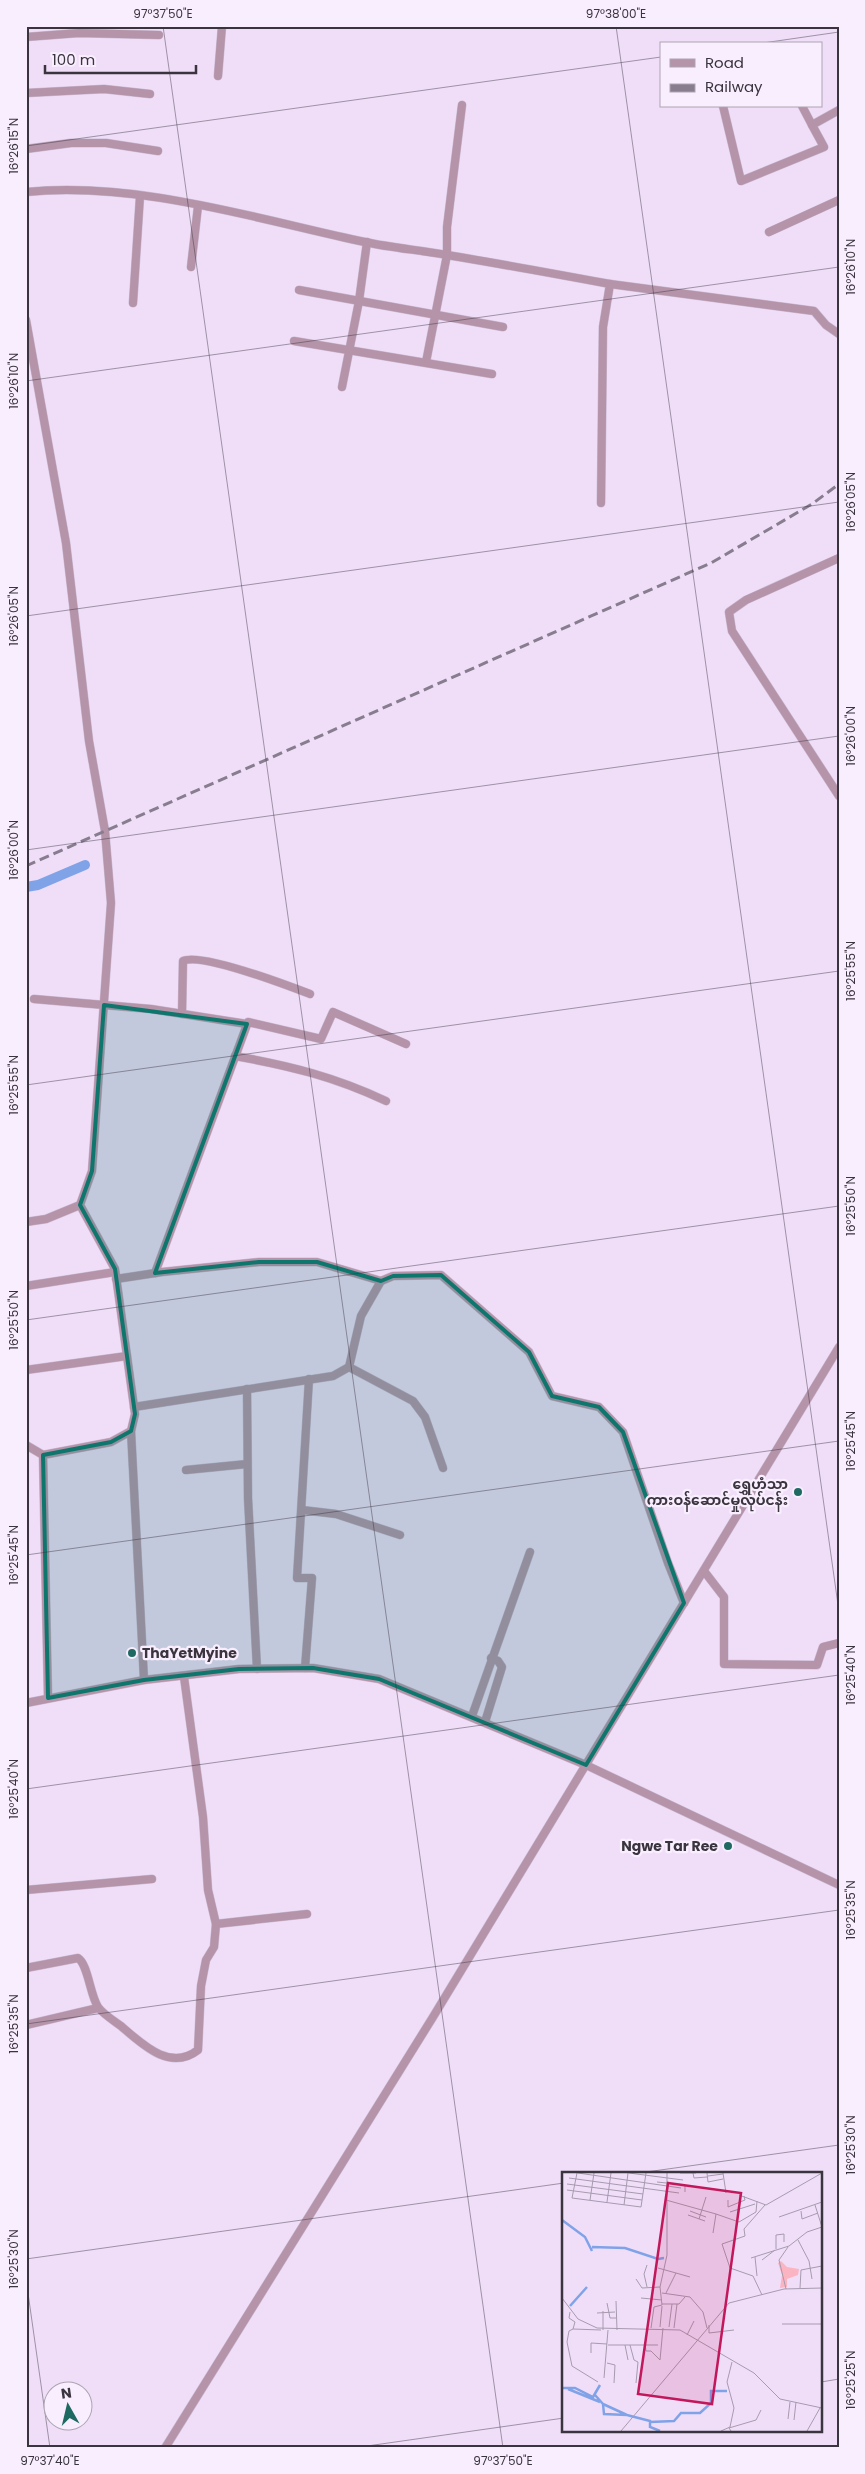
<svg xmlns="http://www.w3.org/2000/svg" width="865" height="2474" font-family="Poppins,'Noto Sans Myanmar',sans-serif">
<style>
.lines{fill:none;stroke-linecap:round;stroke-linejoin:round}
.canal{stroke:#80a3e8;stroke-width:10}
.street-casing{stroke:#ccbcd4;stroke-width:9}
.street{stroke:#b594a9;stroke-width:8}
.rail{stroke:#887d8f;stroke-width:3;stroke-dasharray:10 5;stroke-linecap:butt}
.marked{fill:#0f766e;fill-opacity:0.2;stroke:#0f766e;stroke-width:4;stroke-linejoin:round}
.ticks{fill:none;stroke:#3a343e;stroke-width:1;stroke-opacity:0.45}
.poi-dot{fill:#1f6963;stroke:#f9eefe;stroke-width:2}
.labels{text-anchor:middle;stroke-width:4.5;stroke-linejoin:round;paint-order:stroke}
.poi-label{font-size:14px;font-weight:bold;fill:#3a343e;stroke:#f9eefe;text-anchor:end}
.inset-river{fill:none;stroke:#80a3e8;stroke-width:2.5}
.inset-road{fill:none;stroke:#a79aae;stroke-width:1}
.view{fill:#c2185b;fill-opacity:0.15;stroke:#c2185b;stroke-width:2.5}
.inset-edge{fill:none;stroke:#3a343e;stroke-width:2.5}
.neatline{fill:none;stroke:#3a343e;stroke-width:2}
.ticks-label{font-size:12px;text-anchor:middle;fill:#3a343e}
</style>
<rect width="100%" height="100%" fill="#f0def9"/>
<g class="lines">
<!-- canal -->
<polyline class="canal" points="26,887 38,885 85,865"/>
<defs>
<g id="street">
<polyline points="26,37 79,33 159,35"/>
<polyline points="218,76 222,26"/>
<polyline points="26,93 104,89 150,94"/>
<polyline points="723,106 741,181 824,147 812,125 839,110"/>
<polyline points="802,106 812,125"/>
<polyline points="26,149 71,143 106,143 158,151"/>
<path d="M26 192C139 181 256 219 365 242 392 248 420 250 447 255 502 264 556 274 610 284L603 327 601 503"/>
<polyline points="769,232 839,200"/>
<polyline points="191,267 198,206"/>
<polyline points="610,284 814,311 826,325 839,334"/>
<polyline points="299,290 503,327"/>
<polyline points="133,303 140,196"/>
<polyline points="26,320 66,543 89,741 105,831 111,903 92,1171 80,1205 115,1269 135,1414 131,1431 111,1442 43,1455 48,1698"/>
<polyline points="294,341 492,374"/>
<polyline points="426,362 447,255 447,227 462,105"/>
<polyline points="342,387 359,301 367,242"/>
<polyline points="839,558 746,600 729,612 732,631 839,796"/>
<polyline points="34,999 151,1009 247,1024"/>
<path d="M182 1014 183 961C200 952 289 986 310 994"/>
<path d="M235 1056C291 1066 335 1077 386 1101"/>
<polyline points="26,1222 46,1219 80,1205"/>
<polyline points="155,1273 248,1022 321,1039 333,1012 406,1044"/>
<polyline points="116,1279 162,1272 259,1262 317,1262 381,1281 393,1276 441,1275 529,1352 552,1396 599,1407 623,1432 668,1563 684,1603"/>
<polyline points="26,1286 115,1272"/>
<polyline points="349,1367 413,1401 425,1417 443,1468"/>
<polyline points="26,1370 127,1356"/>
<polyline points="247,1389 248,1498 257,1669"/>
<polyline points="134,1407 333,1376 349,1367 361,1316 381,1281"/>
<polyline points="131,1431 144,1680"/>
<polyline points="26,1445 43,1455"/>
<polyline points="186,1470 247,1464"/>
<polyline points="302,1510 336,1514 400,1535"/>
<polyline points="704,1571 724,1597 724,1664 817,1665 823,1647 839,1643"/>
<polyline points="305,1668 312,1578 297,1578 309,1379"/>
<polyline points="26,1703 144,1680 239,1669 313,1668 379,1679 586,1765 839,1885"/>
<polyline points="472,1716 530,1552"/>
<polyline points="485,1722 502,1667 498,1661 491,1658"/>
<polyline points="26,1890 152,1879"/>
<polyline points="216,1924 307,1914"/>
<path d="M26 1968 78 1958C88 1964 90 1995 98 2007 103 2014 114 2021 121 2026 142 2044 170 2072 198 2050L201 1986 206 1960 214 1947 216 1924 208 1890 203 1817 184 1677"/>
<polyline points="26,2025 98,2008"/>
<polyline points="165,2448 433,2017 839,1347"/>
</g>
</defs>
<!-- street casing -->
<use href="#street" class="street-casing"/>
<!-- street -->
<use href="#street" class="street"/>
<!-- rail -->
<polyline class="rail" points="26,866 711,563 812,504 839,484"/>
</g>
<!-- marked area -->
<path class="marked" d="M104 1005 247 1024 155 1273 259 1262H317L381 1281 393 1276 441 1275 529 1352 552 1396 599 1407 623 1432 684 1603 586 1765 379 1679 313 1668 239 1669 144 1680 48 1698 43 1455 111 1442 131 1431 135 1414 115 1269 80 1205 92 1171Z"/>
<!-- ticks -->
<path class="ticks" d="M163 26 503 2448M616 26 839 1612M756 44 839 32M26 146 661 57M26 381 839 267M26 616 839 502M26 850 839 736M26 1085 839 971M26 1320 839 1206M26 1555 839 1441M26 1789 839 1675M26 2024 839 1910M639 2173 839 2145M26 2259 564 2183M26 2279 50 2448M821 2382 839 2379M353 2448 564 2418"/>
<!-- markers -->
<g class="poi-dot">
<circle cx="798" cy="1492" r="5"/>
<circle cx="132" cy="1653" r="5"/>
<circle cx="728" cy="1846" r="5"/>
</g>
<g class="labels">
<!-- poi labels -->
<g class="poi-label">
<text x="788" y="1489">ရွှေဟံသာ<tspan x="788" dy="16">ကားဝန်ဆောင်မှုလုပ်ငန်း</tspan></text>
<text x="142" y="1658" text-anchor="start">ThaYetMyine</text>
<text x="718" y="1851">Ngwe Tar Ree</text>
</g>
</g>
<!-- overview -->
<g transform="translate(562 2172)">
<rect width="260" height="260" fill="#f0def9"/>
<path d="M219 89 225 95 237 97 236 103 225 107V115L218 116 220 103 216 91Z" fill="#fbb4c2"/>
<path class="inset-river" d="M0 48 23 65 30 79M30 75 63 76 96 87 102 86M8 134 25 115M0 216H13L31 225 38 213M6 217 38 230M33 223 41 232 42 242 65 243 88 249V255L98 259M41 232 65 243M88 250 112 249 119 241H138L149 231V219H165"/>
<path class="inset-road" d="M15 1 10 26 79 35 84 1M16 1 119 16M67 1 121 8M118 1H134M131 1 132 6 145 5M145 1 146 10 161 7M161 1 164 21M146 4 161 2M7 6 117 21M95 10 123 13V20M5 12 81 22M5 18 80 28M177 23 204 33 260 1M28 28 32 1M104 28 154 42 151 61M166 28V35L183 28 182 24M45 30 49 1M62 33 66 1M253 33 260 55M128 39 144 45M239 39 240 47 256 41M168 40 193 32M154 42 177 50 194 40 195 29M126 43 143 49M217 45 260 30M137 47 144 25M236 68 247 89 250 107M214 77V63L222 62V70M193 85 195 104M189 86 227 74 245 60 260 55M200 88 213 78M85 93 82 102 85 115M96 96 114 101M74 107 80 116 98 115M238 116 239 98 260 94M224 117 217 88 226 75M100 121 128 125 141 140 145 156M104 121 114 101 128 105M200 123 191 104 168 96 160 72 183 64 182 57 203 33M0 126 16 147 35 156 118 158 192 201 218 227 260 236M79 126 100 128M54 129 55 158M45 131 48 146H54M100 132H117L123 125M41 139V158M8 140 7 146 13 150 11 157 7 159 5 170 10 194 36 210M35 141 53 140M220 152H260M147 153V161L172 158M98 155 100 134M107 155 110 132M89 156 92 135 100 133 98 115 105 83V1M112 156 115 132M11 157 39 158M125 163 132 149M83 172 84 179H89L98 188 101 156M46 173H96M63 173 66 188M68 173 72 188 76 190 74 211M29 181V171L45 172M45 191 53 193 52 211M42 206 46 158M226 247 228 230M232 248 234 230M59 259 167 131 222 117 260 116M159 259 168 255 172 236 165 210 170 190M169 259 167 256 194 248 199 238M245 259 258 236"/>
<path class="view" d="M106 11 179 21 150 232 76 222Z"/>
<rect width="260" height="260" class="inset-edge"/>
</g>
<!-- border -->
<rect width="865" height="2474" fill="none" stroke="#f9eefe" stroke-width="55"/>
<!-- legend -->
<rect x="660" y="42" width="162" height="65" fill="#f9eefe" stroke="#ada4b1"/>
<rect x="670" y="59" width="25" height="8" fill="#b594a9" stroke="#ada4b1"/>
<text x="705" y="68" font-size="15" fill="#3a343e">Road</text>
<rect x="670" y="84" width="25" height="8" fill="#887d8f" stroke="#ada4b1"/>
<text x="705" y="92" font-size="15" fill="#3a343e">Railway</text>
<!-- north arrow -->
<g transform="translate(68 2406) rotate(352)"><circle r="24" fill="#f9eefe" stroke="#ada4b1"/>
<path d="M0-4L9 19L0 12L-9 19Z" fill="#1f6963"/>
<text y="-8" font-size="14" font-weight="bold" text-anchor="middle" fill="#3a343e">N</text>
</g>
<!-- scale -->
<path d="M45 65v8h151v-8" fill="none" stroke="#3a343e" stroke-width="2.5"/>
<text x="52" y="65" font-size="15" fill="#3a343e" stroke="#f9eefe" stroke-width="4" paint-order="stroke">100 m</text>
<rect x="28" y="28" width="810" height="2418" class="neatline"/>
<g class="ticks-label">
<text x="163" y="18">97°37'50"E</text>
<text x="616" y="18">97°38'00"E</text>
<text transform="translate(14 146) rotate(-90)" y="4">16°26'15"N</text>
<text transform="translate(851 267) rotate(-90)" y="4">16°26'10"N</text>
<text transform="translate(14 381) rotate(-90)" y="4">16°26'10"N</text>
<text transform="translate(851 502) rotate(-90)" y="4">16°26'05"N</text>
<text transform="translate(14 616) rotate(-90)" y="4">16°26'05"N</text>
<text transform="translate(851 736) rotate(-90)" y="4">16°26'00"N</text>
<text transform="translate(14 850) rotate(-90)" y="4">16°26'00"N</text>
<text transform="translate(851 971) rotate(-90)" y="4">16°25'55"N</text>
<text transform="translate(14 1085) rotate(-90)" y="4">16°25'55"N</text>
<text transform="translate(851 1206) rotate(-90)" y="4">16°25'50"N</text>
<text transform="translate(14 1320) rotate(-90)" y="4">16°25'50"N</text>
<text transform="translate(851 1441) rotate(-90)" y="4">16°25'45"N</text>
<text transform="translate(14 1555) rotate(-90)" y="4">16°25'45"N</text>
<text transform="translate(851 1675) rotate(-90)" y="4">16°25'40"N</text>
<text transform="translate(14 1789) rotate(-90)" y="4">16°25'40"N</text>
<text transform="translate(851 1910) rotate(-90)" y="4">16°25'35"N</text>
<text transform="translate(14 2024) rotate(-90)" y="4">16°25'35"N</text>
<text transform="translate(851 2145) rotate(-90)" y="4">16°25'30"N</text>
<text transform="translate(14 2259) rotate(-90)" y="4">16°25'30"N</text>
<text transform="translate(851 2380) rotate(-90)" y="4">16°25'25"N</text>
<text x="50" y="2465">97°37'40"E</text>
<text x="503" y="2465">97°37'50"E</text>
</g>
</svg>
